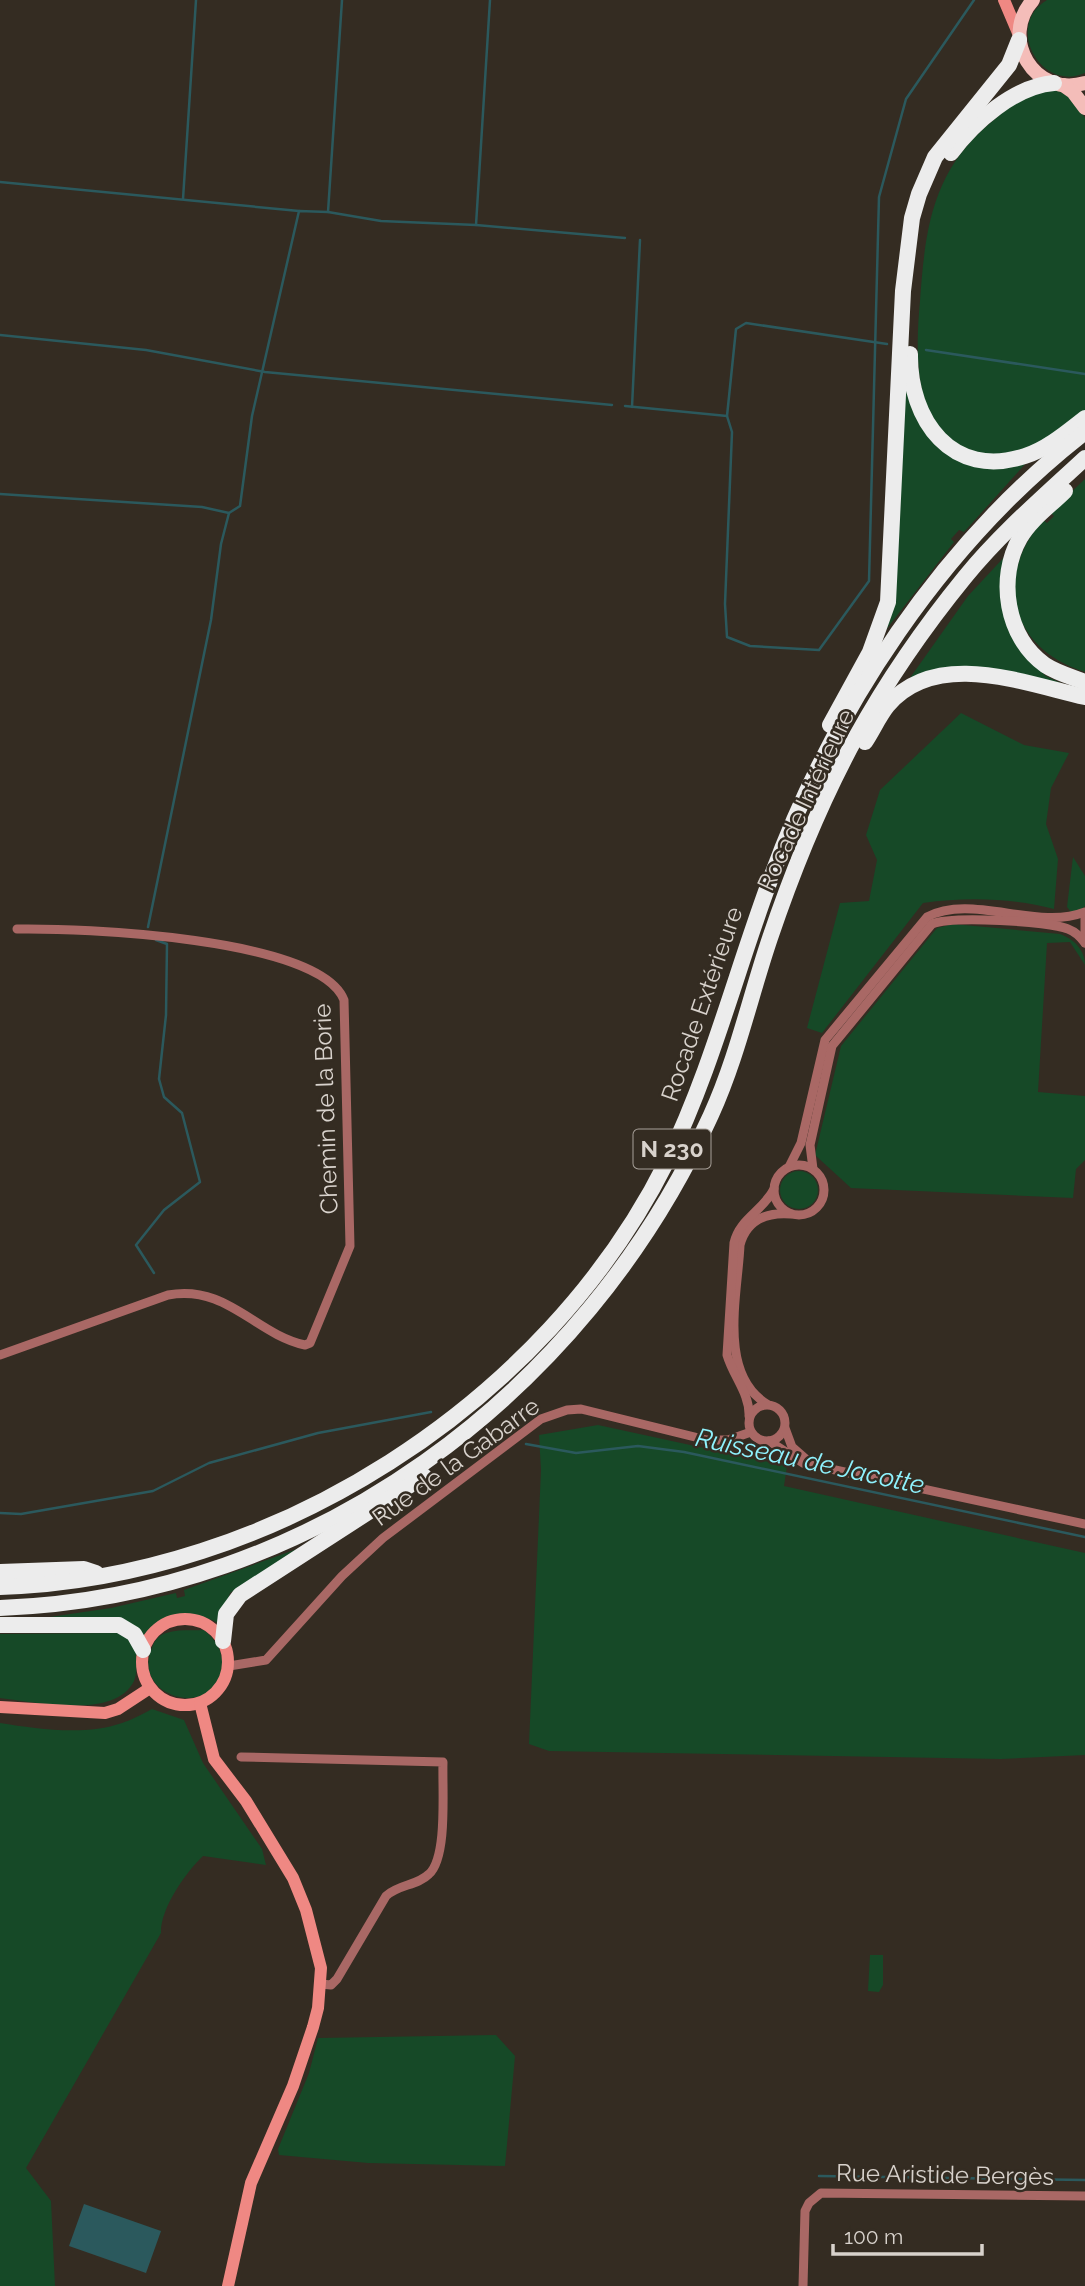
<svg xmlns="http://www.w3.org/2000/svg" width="1085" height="2286" font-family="Raleway,sans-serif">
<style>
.green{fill:#164927}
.water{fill:#2b595d}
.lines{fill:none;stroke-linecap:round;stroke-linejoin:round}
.stream{stroke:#2b595d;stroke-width:2.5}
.street{stroke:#a96865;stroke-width:9}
.secondary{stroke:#ef8883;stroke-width:12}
.primary{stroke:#f4bdb9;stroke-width:14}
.highway{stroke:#ececec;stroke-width:16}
.labels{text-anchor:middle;stroke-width:5;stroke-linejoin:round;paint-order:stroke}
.shield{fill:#342c22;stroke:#a7a099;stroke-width:2}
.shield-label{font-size:23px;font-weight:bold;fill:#d8d2cc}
.street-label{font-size:24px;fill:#d8d2cc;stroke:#342c22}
.water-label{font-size:26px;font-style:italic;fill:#8ff2fd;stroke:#342c22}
</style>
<rect width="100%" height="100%" fill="#342c22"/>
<!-- green -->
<g class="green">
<path d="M1047 0H1085V73C1040 93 1004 25 1047 0Z"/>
<path d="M1057 90 1073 99 1085 118V411C1061 428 1036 451 1006 454 913 463 914 364 920 301 925 230 932 172 989 124 1019 99 1016 94 1057 90Z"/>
<path d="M906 386C919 459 968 453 1027 462L964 532 959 530 951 539 954 542 885 631Z"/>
<path d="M1085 479V672C1011 649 992 579 1043 520L1047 523 1054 516 1050 512Z"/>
<polygon points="1008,553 1003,572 1032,663 1046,676 1065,685 994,671 905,685 968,596"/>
<path d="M961 713 1024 745 1069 753 1051 788 1046 824 1058 859 1054 909C1011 898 967 897 923 903L822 1033 807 1028 840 903 869 901 877 860 866 835 880 790Z"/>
<polygon points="1073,857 1085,876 1085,906 1080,911 1071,912 1067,907"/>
<path d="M953 924 1060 934C1074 939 1085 950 1085 965L1070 942 1047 943 1038 1092 1085 1096V1160L1076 1169 1073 1198 851 1188 815 1155 841 1046 932 934 937 928Z"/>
<circle cx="799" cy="1190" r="19"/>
<polygon points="598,1425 787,1466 784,1486 1085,1553 1085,1755 1001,1759 549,1751 529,1744 541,1470 539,1435"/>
<path d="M297 1549 230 1593 220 1624C193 1609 164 1610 144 1635L138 1628 50 1617 111 1608 176 1593 177 1598 185 1596 184 1590Z"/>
<path d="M204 1630C216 1640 224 1652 222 1668 215 1721 130 1697 152 1648 154 1641 159 1635 166 1633 178 1629 192 1631 204 1630Z"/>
<path d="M124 1633 138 1648C136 1658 138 1672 134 1681 115 1720 35 1702 0 1698V1634Z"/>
<path d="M152 1709 184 1720 203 1763 262 1849 266 1865 203 1856C186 1872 160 1909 161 1933L26 2168 51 2201 55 2286H0V1723C38 1729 85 1736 122 1723 132 1720 142 1714 152 1709Z"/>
<polygon points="870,1955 883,1955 883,1985 879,1992 868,1991"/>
<polygon points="496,2035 515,2056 505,2166 368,2163 279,2155 278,2149 309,2073 318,2038"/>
</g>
<!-- water -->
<polygon class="water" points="84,2204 161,2231 146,2273 69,2246"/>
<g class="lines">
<!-- stream -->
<g class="stream">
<polyline points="0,182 299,211"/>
<polyline points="183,199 196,0"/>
<polyline points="328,212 342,0"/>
<polyline points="476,225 490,0"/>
<polyline points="0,335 146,350 265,372 612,405"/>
<polyline points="926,350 1085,374"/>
<polyline points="625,406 727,416 736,329 746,323 887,344"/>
<polyline points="632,407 640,240"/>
<polyline points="727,416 732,432 725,604 727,637 750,646 819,650 869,581 879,197 906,99 974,0"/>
<polyline points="0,494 202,507 229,513"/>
<polyline points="148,927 211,620 221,544 229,513 240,506 252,416 299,211 328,212 381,221 476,225 625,238"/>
<polyline points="154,1273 136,1245 164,1210 200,1182 182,1113 164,1097 159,1079 166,1015 167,944 156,940"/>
<polyline points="526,1444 576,1453 638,1446 684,1452 1085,1537"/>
<polyline points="0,1513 21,1514 153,1491 209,1463 318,1433 431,1412"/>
<polyline points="819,2176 1085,2180"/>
</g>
<!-- street -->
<g class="street">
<polyline points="1085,918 1085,943"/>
<circle cx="799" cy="1190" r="25"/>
<path d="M789 1167 801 1143 825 1040 927 917C971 893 1037 931 1085 912"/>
<path d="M813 1169 810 1145 832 1046 932 924C951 916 1049 921 1068 929 1076 932 1080 937 1085 943"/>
<path d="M0 1355 168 1295C227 1284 255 1334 305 1345L310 1343 350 1246 344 1000C320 937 79 928 17 929"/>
<path d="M767 1404C717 1374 738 1293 740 1245 747 1219 767 1212 791 1214"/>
<circle cx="767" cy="1423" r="18"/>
<path d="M749 1416C750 1394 733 1376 727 1355L734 1243C739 1219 763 1211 774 1189"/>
<polyline points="785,1428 792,1447 808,1461"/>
<polyline points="769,1441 803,1463 1085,1524"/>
<polyline points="229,1666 266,1660 342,1576 383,1538 541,1419 567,1410 581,1409 707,1440 728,1440 751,1432"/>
<path d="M241 1757 443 1762C442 1788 448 1857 429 1874 417 1886 399 1884 386 1896L337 1979 331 1985 321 1984"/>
<polyline points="803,2286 805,2211 809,2203 821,2193 1085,2196"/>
</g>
<!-- secondary -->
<g class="secondary">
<polyline points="1004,0 1018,33"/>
<circle cx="185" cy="1662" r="43"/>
<polyline points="200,1703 214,1759 246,1801 293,1878 306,1910 321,1968 318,2008 313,2027 293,2086 251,2183 228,2286"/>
<polyline points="0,1707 105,1713 118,1709 150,1688"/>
</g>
<!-- primary -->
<g class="primary">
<path d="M1033 0C999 38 1034 98 1085 83"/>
<polyline points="1063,85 1073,92 1085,108"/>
</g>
<!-- highway -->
<g class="highway">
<path d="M951 153C974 122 1015 86 1054 83"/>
<path d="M910 354C909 420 952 480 1025 456 1047 449 1067 432 1085 418"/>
<path d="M1065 491C1050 506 1031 519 1020 538 997 578 1006 637 1045 665 1057 673 1072 677 1085 682"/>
<polyline points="830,725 870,652 888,602 903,291 912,218 919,194 935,157 1009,65 1019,40"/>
<path d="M865 742C873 730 879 716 888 705 937 648 1026 684 1085 697"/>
<polyline points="0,1572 84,1569 96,1573"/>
<path d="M0 1587C271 1579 546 1404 667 1161 712 1069 736 971 772 875 834 707 942 543 1085 432"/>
<path d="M0 1608C312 1597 584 1394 711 1115 737 1058 750 997 770 938 793 870 821 801 856 737 887 681 925 626 965 577 1001 533 1044 496 1085 458"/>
<polyline points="0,1625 119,1625 134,1634 143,1650"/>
<polyline points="223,1641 226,1614 240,1595 424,1476"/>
</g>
</g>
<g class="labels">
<!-- shield labels -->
<rect class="shield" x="633.5" y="1129.5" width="77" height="39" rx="5"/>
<g class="shield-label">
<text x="672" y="1157">N 230</text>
</g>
<!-- street labels -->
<g class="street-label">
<text transform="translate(806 800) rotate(-65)" y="8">Rocade Intérieure</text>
<text transform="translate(702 1004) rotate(-71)" y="8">Rocade Extérieure</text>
<text transform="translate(326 1109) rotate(-92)" y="8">Chemin de la Borie</text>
<text transform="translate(456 1462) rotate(-36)" y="8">Rue de la Gabarre</text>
<text transform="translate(945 2175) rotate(1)" y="8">Rue Aristide Bergès</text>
</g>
<!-- water labels -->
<g class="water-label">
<text transform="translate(810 1461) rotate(12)" y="9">Ruisseau de Jacotte</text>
</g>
</g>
<!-- scale -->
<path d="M833 2244v10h149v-10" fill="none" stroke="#d8d2cc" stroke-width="3.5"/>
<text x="844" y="2244" font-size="21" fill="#d8d2cc" stroke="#342c22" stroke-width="5" paint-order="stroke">100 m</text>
</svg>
